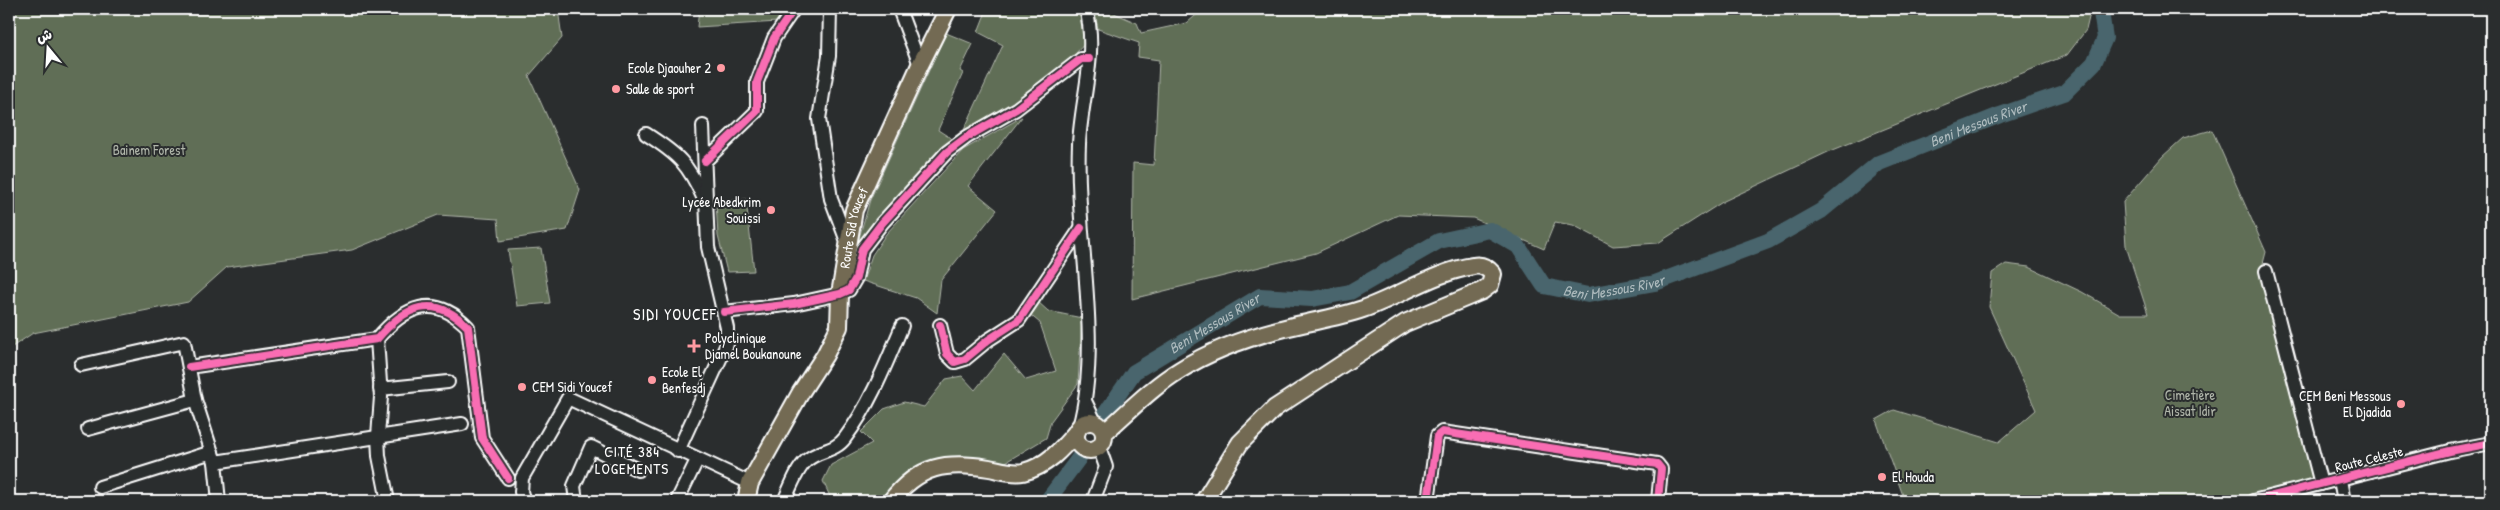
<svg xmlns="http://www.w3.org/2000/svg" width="2500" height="510" font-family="'Patrick Hand','Playpen Sans Arabic',sans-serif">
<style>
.green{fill:#606e56;stroke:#b0b6aa}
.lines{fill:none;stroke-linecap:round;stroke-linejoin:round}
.river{stroke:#49656d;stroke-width:16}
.minor-casing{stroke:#fff;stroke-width:16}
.major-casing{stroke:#fff;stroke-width:20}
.minor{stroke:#2a2d2e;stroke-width:12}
.major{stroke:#736b52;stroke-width:16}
.cycleway-casing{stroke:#2a2d2e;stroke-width:11}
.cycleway{stroke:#f96db3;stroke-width:8}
.poi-dot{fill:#ff9aa2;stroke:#2a2d2e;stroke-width:2}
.labels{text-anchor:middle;stroke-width:4;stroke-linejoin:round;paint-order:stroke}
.poi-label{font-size:14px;fill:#fff;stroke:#2a2d2e;text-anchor:start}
.park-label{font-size:14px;fill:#b0b6aa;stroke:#2a2d2e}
.street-label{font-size:14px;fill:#fff;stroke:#2a2d2e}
.water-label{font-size:15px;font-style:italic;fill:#adbabd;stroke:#2a2d2e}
.neighbourhood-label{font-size:15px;letter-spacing:1px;fill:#fff;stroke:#2a2d2e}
.quarter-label{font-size:16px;letter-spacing:1px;fill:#fff;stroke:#2a2d2e}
</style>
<rect width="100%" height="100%" fill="#2a2d2e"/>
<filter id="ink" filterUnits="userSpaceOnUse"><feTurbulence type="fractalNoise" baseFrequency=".02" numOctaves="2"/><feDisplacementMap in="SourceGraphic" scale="10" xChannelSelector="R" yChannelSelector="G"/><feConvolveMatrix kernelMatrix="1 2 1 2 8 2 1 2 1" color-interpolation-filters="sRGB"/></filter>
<g filter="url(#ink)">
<!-- green -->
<g class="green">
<polygon points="9,9 558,9 562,38 529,76 580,190 567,230 500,241 498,219 438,215 352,250 227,267 188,302 33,333 9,349"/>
<polygon points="699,9 786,9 778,22 697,27"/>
<polygon points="987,9 1085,9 1089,39 1076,53 1080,57 1015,103 964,130 1003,45 978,32"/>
<polygon points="1094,9 1105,9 1137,23 1141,33 1187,23 1203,9 2091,9 2086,30 2067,55 1828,152 1724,201 1658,243 1613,246 1573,225 1555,222 1544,249 1473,218 1398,215 1316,253 1132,299 1133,163 1154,165 1159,60 1138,57 1139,43 1098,29"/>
<polygon points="946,33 973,44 960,71 963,73 938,130 952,139 855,252 870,200"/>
<polygon points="1022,117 968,186 997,210 941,280 937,313 916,298 863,281 872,255 886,234 963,150"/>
<polygon points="2212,130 2266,252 2260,275 2315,482 2232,501 1971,501 1969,498 1964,501 1905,501 1876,420 1894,410 1999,442 2036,410 1989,307 1992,273 2006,264 2029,267 2082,292 2120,314 2148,314 2126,246 2123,202 2162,157 2183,138"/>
<polygon points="746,199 754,271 727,272 718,236 716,202"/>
<polygon points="541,248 550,303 517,306 508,250"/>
<polygon points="1037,301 1048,311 1082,318 1078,384 1051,421 1046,438 1004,463 960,457 936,459 910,471 882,501 832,501 823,481 831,465 872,443 861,432 884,409 904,402 924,407 946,379 962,376 975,390 1004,354 1026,380 1056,371 1040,323 1028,313"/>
</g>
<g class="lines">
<!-- river -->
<g class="river">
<path id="s1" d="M1105 414 1134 372 1260 296 1312 299 1350 292 1439 241 1490 230 1518 246 1544 286 1588 295 1655 283 1768 241 1821 211 1879 163 2000 115 2064 93 2094 63 2105 38 2101 12 2103 9"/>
<polyline points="1047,501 1079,458"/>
</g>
<defs>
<g id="minor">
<polyline points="830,9 829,56 819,119 831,199 848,244"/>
<polyline points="899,9 920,65"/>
<path d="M646 134C679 155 688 164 704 199"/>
<polyline points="705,161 757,111 757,82 774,38 794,9"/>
<polyline points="2266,271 2321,484"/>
<polyline points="724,312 794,304 840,294 849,290 856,278 862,249 882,223 947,152 967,137 1016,109 1081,59 1089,59"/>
<polyline points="940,325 947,354 955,362 965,359 988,340 1019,320 1081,228"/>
<polyline points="377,339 381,397 378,436 379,456 388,501"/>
<polyline points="81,365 184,342 195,400 215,462 219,501"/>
<path d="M189 367 377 339C404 307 434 292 468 327L482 438 508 478"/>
<polyline points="380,389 448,382"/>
<polyline points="1086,403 1096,424"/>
<path d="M1079 427C1103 341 1075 235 1079 144 1081 100 1098 52 1086 9"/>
<polyline points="88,429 195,400"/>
<polyline points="678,451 727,344 727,328 708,247 703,126"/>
<polyline points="215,462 462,424"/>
<polyline points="2340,480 2344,501"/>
<polyline points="100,487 212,452"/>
<polyline points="524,501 521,492 522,478 568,398 750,483"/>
<polyline points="576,501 574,486 591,447 638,470"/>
<polyline points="677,501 697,460"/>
<path d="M784 501C790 489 796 470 806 461 817 450 835 452 845 438 870 405 886 364 902 326"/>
<polyline points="1093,501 1106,467 1099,447"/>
<polyline points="1428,501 1437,436 1442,432 1657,464 1661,469 1658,501"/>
<polyline points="2253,501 2450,451 2491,443"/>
</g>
<g id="major">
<circle cx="1090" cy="436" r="14"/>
<path d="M1104 433C1128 412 1152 387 1180 370 1213 349 1252 336 1289 327 1314 321 1339 317 1363 309 1400 296 1435 272 1473 266 1482 264 1488 268 1493 274L1490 285 1482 291 1405 323 1275 408 1240 443 1204 501"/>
<path id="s2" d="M746 501 750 483 801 392 825 355 839 327 840 294 854 210 920 65 948 9"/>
<path d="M891 501C919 465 946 461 989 468 1000 470 1012 474 1023 472 1046 467 1063 448 1077 431"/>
</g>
</defs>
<!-- minor casing -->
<use href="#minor" class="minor-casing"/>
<!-- major casing -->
<use href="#major" class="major-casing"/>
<!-- minor -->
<use href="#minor" class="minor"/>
<!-- major -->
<use href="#major" class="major"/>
<defs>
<g id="cycleway">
<polyline points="705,161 757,111 757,82 774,38 794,9"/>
<polyline points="724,312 794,304 840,294 849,290 856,278 862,249 882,223 947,152 967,137 1016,109 1081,59 1089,59"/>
<polyline points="940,325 947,354 955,362 965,359 988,340 1019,320 1081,228"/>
<path d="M189 367 377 339C404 307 434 292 468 327L482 438 508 478"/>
<polyline points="1428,501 1437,436 1442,432 1657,464 1661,469 1658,501"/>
<polyline points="2253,501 2450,451 2491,443"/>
</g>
</defs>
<!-- cycleway casing -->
<use href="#cycleway" class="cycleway-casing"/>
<!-- cycleway -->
<use href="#cycleway" class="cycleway"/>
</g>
</g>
<!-- markers -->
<g class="poi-dot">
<circle cx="721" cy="68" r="5"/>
<circle cx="616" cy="89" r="5"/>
<circle cx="771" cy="210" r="5"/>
<path d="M691.5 338.5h5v5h5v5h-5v5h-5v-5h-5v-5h5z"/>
<circle cx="652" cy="380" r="5"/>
<circle cx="522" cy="387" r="5"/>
<circle cx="2401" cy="404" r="5"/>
<circle cx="1882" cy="477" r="5"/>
</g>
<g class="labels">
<!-- poi labels -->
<g class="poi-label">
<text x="711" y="73" text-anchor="end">Ecole Djaouher 2</text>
<text x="626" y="94">Salle de sport</text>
<text x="761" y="207" text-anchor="end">Lycée Abedkrim<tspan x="761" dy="16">Souissi</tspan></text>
<text x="705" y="343">Polyclinique<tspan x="705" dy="16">Djamel Boukanoune</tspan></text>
<text x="662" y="377">Ecole El<tspan x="662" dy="16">Benfesdj</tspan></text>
<text x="532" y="392">CEM Sidi Youcef</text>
<text x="2391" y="401" text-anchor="end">CEM Beni Messous<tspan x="2391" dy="16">El Djadida</tspan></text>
<text x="1892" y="482">El Houda</text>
</g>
<!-- park labels -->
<g class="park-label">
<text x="149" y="155">Bainem Forest</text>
<text x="2190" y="400">Cimetière<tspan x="2190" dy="16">Aissat Idir</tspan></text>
</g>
<!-- street labels -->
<g class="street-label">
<text dy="5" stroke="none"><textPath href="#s2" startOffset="299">Route Sid Youcef</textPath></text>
<text transform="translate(2369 459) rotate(-14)" y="5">Route Celeste</text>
</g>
<!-- water labels -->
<g class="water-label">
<text dy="5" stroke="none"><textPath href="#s1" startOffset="1000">Beni Messous River</textPath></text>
<text dy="5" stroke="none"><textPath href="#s1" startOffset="595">Beni Messous River</textPath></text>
<text dy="5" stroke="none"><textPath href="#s1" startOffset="145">Beni Messous River</textPath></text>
</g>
<!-- neighbourhood labels -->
<g class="neighbourhood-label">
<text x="632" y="457">CITÉ 384<tspan x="632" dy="17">LOGEMENTS</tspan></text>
</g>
<!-- quarter labels -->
<g class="quarter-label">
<text x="675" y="320">SIDI YOUCEF</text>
</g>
</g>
<!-- margin -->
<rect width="2500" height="510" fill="none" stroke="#2a2d2e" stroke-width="30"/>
<rect x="15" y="15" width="2470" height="480" fill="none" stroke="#fff" stroke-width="2" filter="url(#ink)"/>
<!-- north arrow -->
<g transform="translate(48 48) rotate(342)" stroke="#2a2d2e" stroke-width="4" paint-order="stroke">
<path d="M0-4L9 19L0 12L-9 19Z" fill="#ffffff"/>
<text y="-8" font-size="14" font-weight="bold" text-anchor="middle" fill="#ffffff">ش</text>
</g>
</svg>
